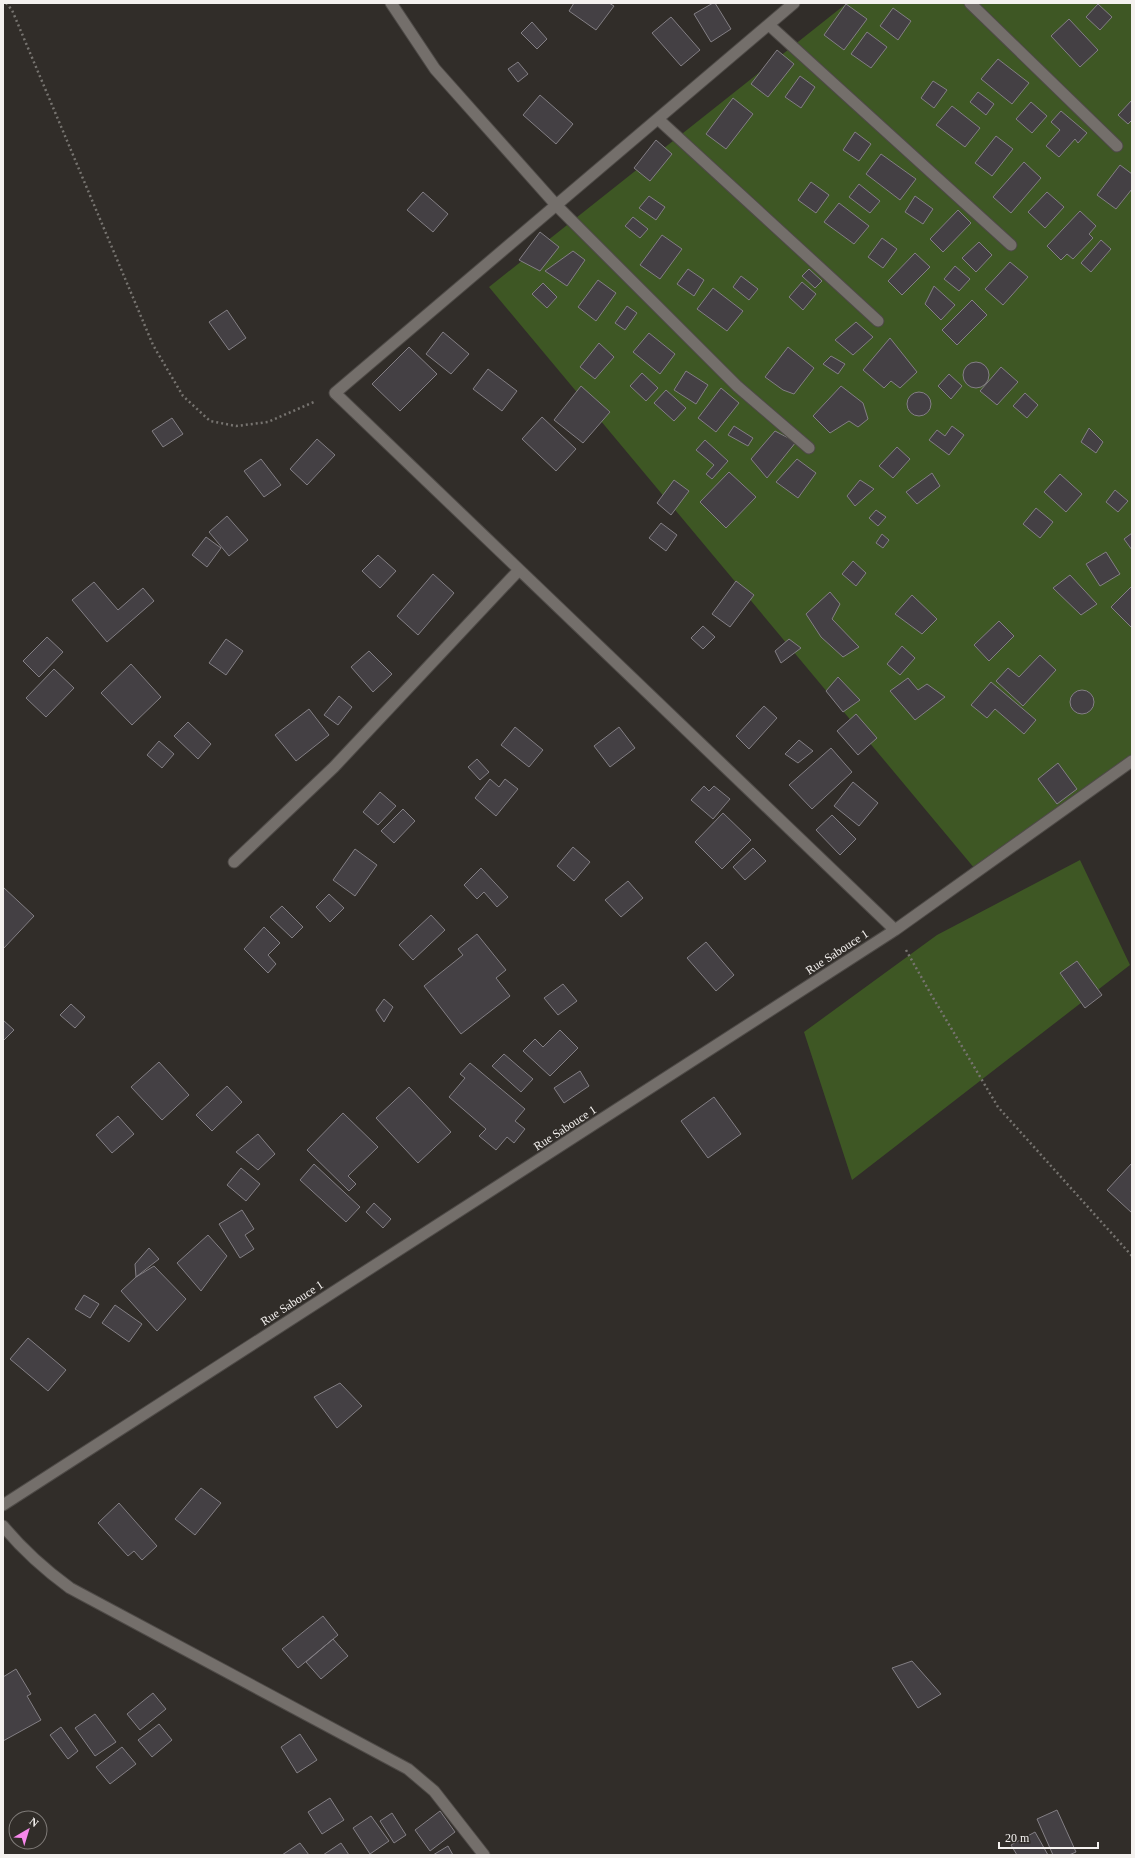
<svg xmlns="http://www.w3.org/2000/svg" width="1135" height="1858" font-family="'Times New Roman',serif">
	<rect width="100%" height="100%" fill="#312d29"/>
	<!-- green -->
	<path fill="#3e5724" d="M847,3H1132V761L980,875L489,287Z
		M1080,860L1130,965L852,1180L804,1032L937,935Z"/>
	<!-- building -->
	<path fill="#444044" stroke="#837f84" d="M574,3H609L614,6L596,30L569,11Z
		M713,3H715L731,29L711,42L694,14Z
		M846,4L867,19L844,50L824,35Z
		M1098,4L1112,17L1100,30L1086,17Z
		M893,8L911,21L898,40L880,26Z
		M671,17L700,50L681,66L652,33Z
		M1069,19L1098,50L1080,67L1051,36Z
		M532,22L547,39L537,49L521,33Z
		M867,32L887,47L871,68L851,54Z
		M777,50L794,64L768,97L751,84Z
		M998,59L1029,83L1012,104L981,79Z
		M518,62L528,74L518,82L508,69Z
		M800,76L815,87L801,108L785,97Z
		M933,81L947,90L934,108L921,98Z
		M978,92L994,104L986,115L970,102Z
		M540,95L573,124L556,144L523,115Z
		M733,98L753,114L726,149L706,134Z
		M1132,100V120L1128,124L1118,115Z
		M1031,102L1047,116L1032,133L1016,119Z
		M952,106L980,128L965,147L936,125Z
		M1061,111L1087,133L1078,143L1075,139L1059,157L1046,146L1060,130L1051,122Z
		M855,132L871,144L859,161L843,150Z
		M996,136L1013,149L992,176L975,163Z
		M656,140L672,154L650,181L634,168Z
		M881,154L916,179L900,200L866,174Z
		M1024,162L1041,178L1011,213L993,197Z
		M1120,165L1132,174V189L1116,209L1097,195Z
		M811,182L829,195L816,213L798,200Z
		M859,184L880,201L870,213L849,197Z
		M423,192L448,214L433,232L407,210Z
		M1047,192L1064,207L1045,228L1028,212Z
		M649,196L665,207L656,220L639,208Z
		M915,196L933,209L923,224L905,212Z
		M839,203L869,226L854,244L824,222Z
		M958,210L971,223L943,252L930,239Z
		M1080,211L1096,226L1089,234L1093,238L1073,259L1067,254L1061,260L1047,246Z
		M633,217L648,229L640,238L625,226Z
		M540,232L559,247L540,271L519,260Z
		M662,235L682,249L660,279L640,265Z
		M882,238L897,249L883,268L868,257Z
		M1101,240L1111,249L1091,272L1081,263Z
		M979,242L992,255L976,272L962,258Z
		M573,251L585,260L567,286L545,271Z
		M915,253L930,267L902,295L888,281Z
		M1010,262L1028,277L1003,305L985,289Z
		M955,266L970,279L959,291L944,279Z
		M688,269L704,280L694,296L677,284Z
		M809,269L822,281L815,288L802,276Z
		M741,276L758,289L749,300L733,287Z
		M598,280L616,293L596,321L578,307Z
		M802,282L816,294L803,310L789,297Z
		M543,283L557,297L547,308L532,294Z
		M934,286L955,305L941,320L925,304Z
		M713,288L743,311L727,331L697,309Z
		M972,300L987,315L957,345L942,330Z
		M627,306L637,313L625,330L615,323Z
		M227,310L246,338L229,350L209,322Z
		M856,322L873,337L853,355L835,340Z
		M443,332L469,354L451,374L426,354Z
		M649,333L675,354L660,374L633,352Z
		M890,338L917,372L900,388L891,381L884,388L863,370Z
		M599,343L614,357L595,379L580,367Z
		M409,347L437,374L400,411L372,384Z
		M788,347L814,368L794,394L783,390L765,377Z
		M831,356L845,364L838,374L823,364Z
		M963 375a13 13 0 1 1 26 0a13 13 0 1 1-26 0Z
		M1001,367L1018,382L997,405L980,391Z
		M488,369L517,391L502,411L473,389Z
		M686,371L708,385L696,404L674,390Z
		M642,373L658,388L646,401L630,386Z
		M949,374L962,386L951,399L938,386Z
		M581,386L610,412L583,443L554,420Z
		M841,386L863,403L868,419L858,427L849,421L830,433L813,416Z
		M721,388L739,403L716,432L698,418Z
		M666,390L686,408L674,421L654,403Z
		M907 404a12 12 0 1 1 24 0a12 12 0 1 1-24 0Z
		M1025,393L1038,405L1027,418L1013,406Z
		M542,417L576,449L556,471L522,439Z
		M172,418L183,434L163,447L152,431Z
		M734,426L753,438L748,446L728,435Z
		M952,426L964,435L949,455L929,440L937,430L945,436Z
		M1089,428L1103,442L1096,453L1081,442Z
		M775,431L796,442L767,478L751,459Z
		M317,439L335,455L307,485L290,469Z
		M705,440L728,461L712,479L706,474L714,465L696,450Z
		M897,447L910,459L893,478L879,466Z
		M261,459L281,485L264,497L244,471Z
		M797,459L816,473L798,498L776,482Z
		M729,472L756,497L726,528L700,502Z
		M932,473L940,486L917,504L906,492Z
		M1060,474L1082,494L1066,512L1044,492Z
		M674,480L689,491L671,515L657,503Z
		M860,480L874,489L855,506L847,496Z
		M1115,490L1128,501L1118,512L1106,502Z
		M1036,508L1053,522L1040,538L1023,524Z
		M876,510L886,517L878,526L869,518Z
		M227,516L248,540L229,556L209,532Z
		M661,523L677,535L666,551L649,538Z
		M1132,533V550L1124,539Z
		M882,534L889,540L883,548L876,543Z
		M206,537L221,548L207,567L192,555Z
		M1106,552L1120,574L1100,586L1086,564Z
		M378,555L396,571L380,588L362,571Z
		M853,561L866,573L856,586L842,574Z
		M433,574L454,593L418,635L397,616Z
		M1070,575L1097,604L1081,615L1053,588Z
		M736,581L754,595L730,627L712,614Z
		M94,582L118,610L143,588L154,601L107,642L72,600Z
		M1132,586V628L1111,607Z
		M830,592L840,604L832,619L859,647L843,657L821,637L806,614Z
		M912,595L937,619L922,634L895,614Z
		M999,621L1014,636L989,661L974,645Z
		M703,626L715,637L703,649L691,638Z
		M47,637L63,652L39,677L23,661Z
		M226,639L243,651L226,675L209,663Z
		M789,639L801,648L781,663L775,651Z
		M902,646L915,658L900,675L887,664Z
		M369,651L392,674L373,692L351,667Z
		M1040,655L1056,670L1023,706L996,681L1008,668L1019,677Z
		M131,664L161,697L132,725L101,693Z
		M54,669L74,688L46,717L26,698Z
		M838,677L860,700L843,712L826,691Z
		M908,678L918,690L927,684L945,697L915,720L890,691Z
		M991,682L1036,720L1024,734L995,709L987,718L971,705Z
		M1070 702a12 12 0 1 1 24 0a12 12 0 1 1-24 0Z
		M339,696L352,707L338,725L324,715Z
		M764,706L777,718L749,749L736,736Z
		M309,709L329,735L296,761L275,735Z
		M856,714L877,738L858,755L837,731Z
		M188,722L211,744L198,759L174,736Z
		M515,727L543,750L529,767L501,745Z
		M619,727L635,748L610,767L594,746Z
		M799,740L813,751L798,763L785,754Z
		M159,741L174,754L162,768L147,755Z
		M831,748L852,772L812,809L789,785Z
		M477,759L489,772L480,780L468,767Z
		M1058,763L1077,789L1057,804L1038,779Z
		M490,779L499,787L505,779L518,789L496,816L475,798Z
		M853,782L878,803L859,826L834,806Z
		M704,786L709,791L714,786L730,799L713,819L691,800Z
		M380,792L396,806L378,825L363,812Z
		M403,809L415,821L394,843L381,831Z
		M723,813L751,840L722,869L695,842Z
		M832,815L856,839L840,855L816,830Z
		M573,847L590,862L574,881L557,866Z
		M753,848L766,861L745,880L733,867Z
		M355,849L377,865L355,896L333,880Z
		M481,868L508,897L497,907L484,892L477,899L464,885Z
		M628,881L643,898L621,917L605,900Z
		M3,887L34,916L3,949Z
		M329,894L344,908L330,922L316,907Z
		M282,906L303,927L292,938L270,917Z
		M431,915L445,930L413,960L399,945Z
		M264,927L280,943L268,955L276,964L268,973L244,949Z
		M477,934L506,970L496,978L510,996L461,1034L424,986L463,955L458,949Z
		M706,942L734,975L716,991L687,958Z
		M1077,961L1102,995L1085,1008L1060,973Z
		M563,984L577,1001L558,1015L544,998Z
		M384,999L393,1007L384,1022L376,1010Z
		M71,1004L85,1017L75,1028L60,1015Z
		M3,1020L14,1030L3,1041Z
		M560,1030L578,1048L550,1076L523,1051L535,1039L543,1047Z
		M504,1054L533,1079L521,1092L492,1066Z
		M159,1062L189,1095L162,1120L131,1087Z
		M470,1063L525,1109L515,1121L525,1129L514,1143L507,1137L496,1150L479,1136L486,1129L449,1097L465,1078L460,1074Z
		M580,1071L589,1086L564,1103L554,1088Z
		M227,1086L242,1102L212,1131L196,1115Z
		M409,1087L451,1132L418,1163L376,1118Z
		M714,1097L741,1134L708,1158L681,1121Z
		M343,1113L378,1147L348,1176L356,1184L349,1191L307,1150Z
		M118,1116L134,1134L112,1153L96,1135Z
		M258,1134L275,1154L258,1170L236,1152Z
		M1132,1163V1213L1107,1190Z
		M314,1164L360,1207L346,1222L300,1180Z
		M241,1168L260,1184L246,1201L227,1185Z
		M374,1203L391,1219L383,1228L366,1212Z
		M242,1210L254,1229L245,1235L254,1249L240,1258L219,1224Z
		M208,1235L227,1256L201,1291L177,1263Z
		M149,1248L159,1259L136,1277L135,1264Z
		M154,1266L186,1299L157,1331L121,1291L136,1277Z
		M84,1295L99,1304L90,1318L75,1309Z
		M115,1305L142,1324L129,1342L102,1323Z
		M28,1338L66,1370L48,1391L10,1359Z
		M340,1383L362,1406L337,1428L314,1397Z
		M201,1488L221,1503L195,1535L175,1519Z
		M119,1503L157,1546L142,1560L134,1551L128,1556L98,1523Z
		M323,1616L338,1635L298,1668L282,1649Z
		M333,1639L348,1656L321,1679L306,1662Z
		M912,1661L941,1694L918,1708L892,1668Z
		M16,1669L31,1694L27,1696L41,1720L3,1741V1677Z
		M153,1693L166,1709L140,1730L127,1714Z
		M95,1714L116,1742L95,1756L75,1728Z
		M159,1724L172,1740L152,1757L138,1740Z
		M61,1727L78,1751L68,1759L50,1735Z
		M300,1734L317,1760L297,1773L281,1747Z
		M122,1747L136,1764L110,1784L96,1767Z
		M330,1798L344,1820L322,1834L308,1812Z
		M1057,1810L1076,1852L1069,1855H1053L1037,1819Z
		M440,1811L455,1832L430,1851L415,1830Z
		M392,1813L406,1835L394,1843L380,1821Z
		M371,1816L389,1841L370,1854L353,1828Z
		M1035,1832L1048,1855H1017L1011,1845Z
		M300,1843L309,1855H282Z
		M341,1843L349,1855H323Z
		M448,1846L453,1855H433Z"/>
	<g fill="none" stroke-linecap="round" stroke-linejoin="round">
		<!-- minor casing -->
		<g stroke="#4e4a47" stroke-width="13">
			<path id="minor" d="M391,3L435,69L557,206L737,386L809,448
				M794,3L335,393L895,930
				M970,3L1117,146
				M769,25L1011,245
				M658,119L878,321
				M234,862L334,767L519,570
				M3,1505L895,930L1132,761
				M3,1526C23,1550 44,1569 70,1588L408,1769L434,1791L484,1855"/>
		</g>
		<!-- path -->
		<path stroke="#777470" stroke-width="2.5" stroke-dasharray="2 3" stroke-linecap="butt" d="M6,3L12,10L153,345L183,396L210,421L236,426L268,422L314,402
			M906,950L932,996L998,1107L1132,1256"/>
		<!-- minor -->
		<use href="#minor" stroke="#746f6b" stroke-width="11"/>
	</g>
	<g text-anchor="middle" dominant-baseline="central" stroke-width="3" stroke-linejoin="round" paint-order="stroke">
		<!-- street labels -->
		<g font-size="12" fill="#f4f1ef" stroke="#312d29">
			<text transform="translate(837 952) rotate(-33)">Rue Sabouce 1</text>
			<text transform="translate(565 1128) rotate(-33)">Rue Sabouce 1</text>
			<text transform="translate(292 1303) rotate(-33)">Rue Sabouce 1</text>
		</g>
	</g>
	<!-- border -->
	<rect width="1135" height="1858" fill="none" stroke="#f4f1ef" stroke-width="8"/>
	<!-- north arrow -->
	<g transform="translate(28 1830) rotate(38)"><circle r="19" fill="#312d29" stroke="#7f7b78"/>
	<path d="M0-3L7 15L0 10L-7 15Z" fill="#f788ec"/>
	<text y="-6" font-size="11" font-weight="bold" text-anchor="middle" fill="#f4f1ef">N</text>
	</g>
	<!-- scale -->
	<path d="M999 1842v6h99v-6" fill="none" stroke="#f4f1ef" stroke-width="2"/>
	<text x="1005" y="1842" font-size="12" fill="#f4f1ef" stroke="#312d29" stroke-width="3" paint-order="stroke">20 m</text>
</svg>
